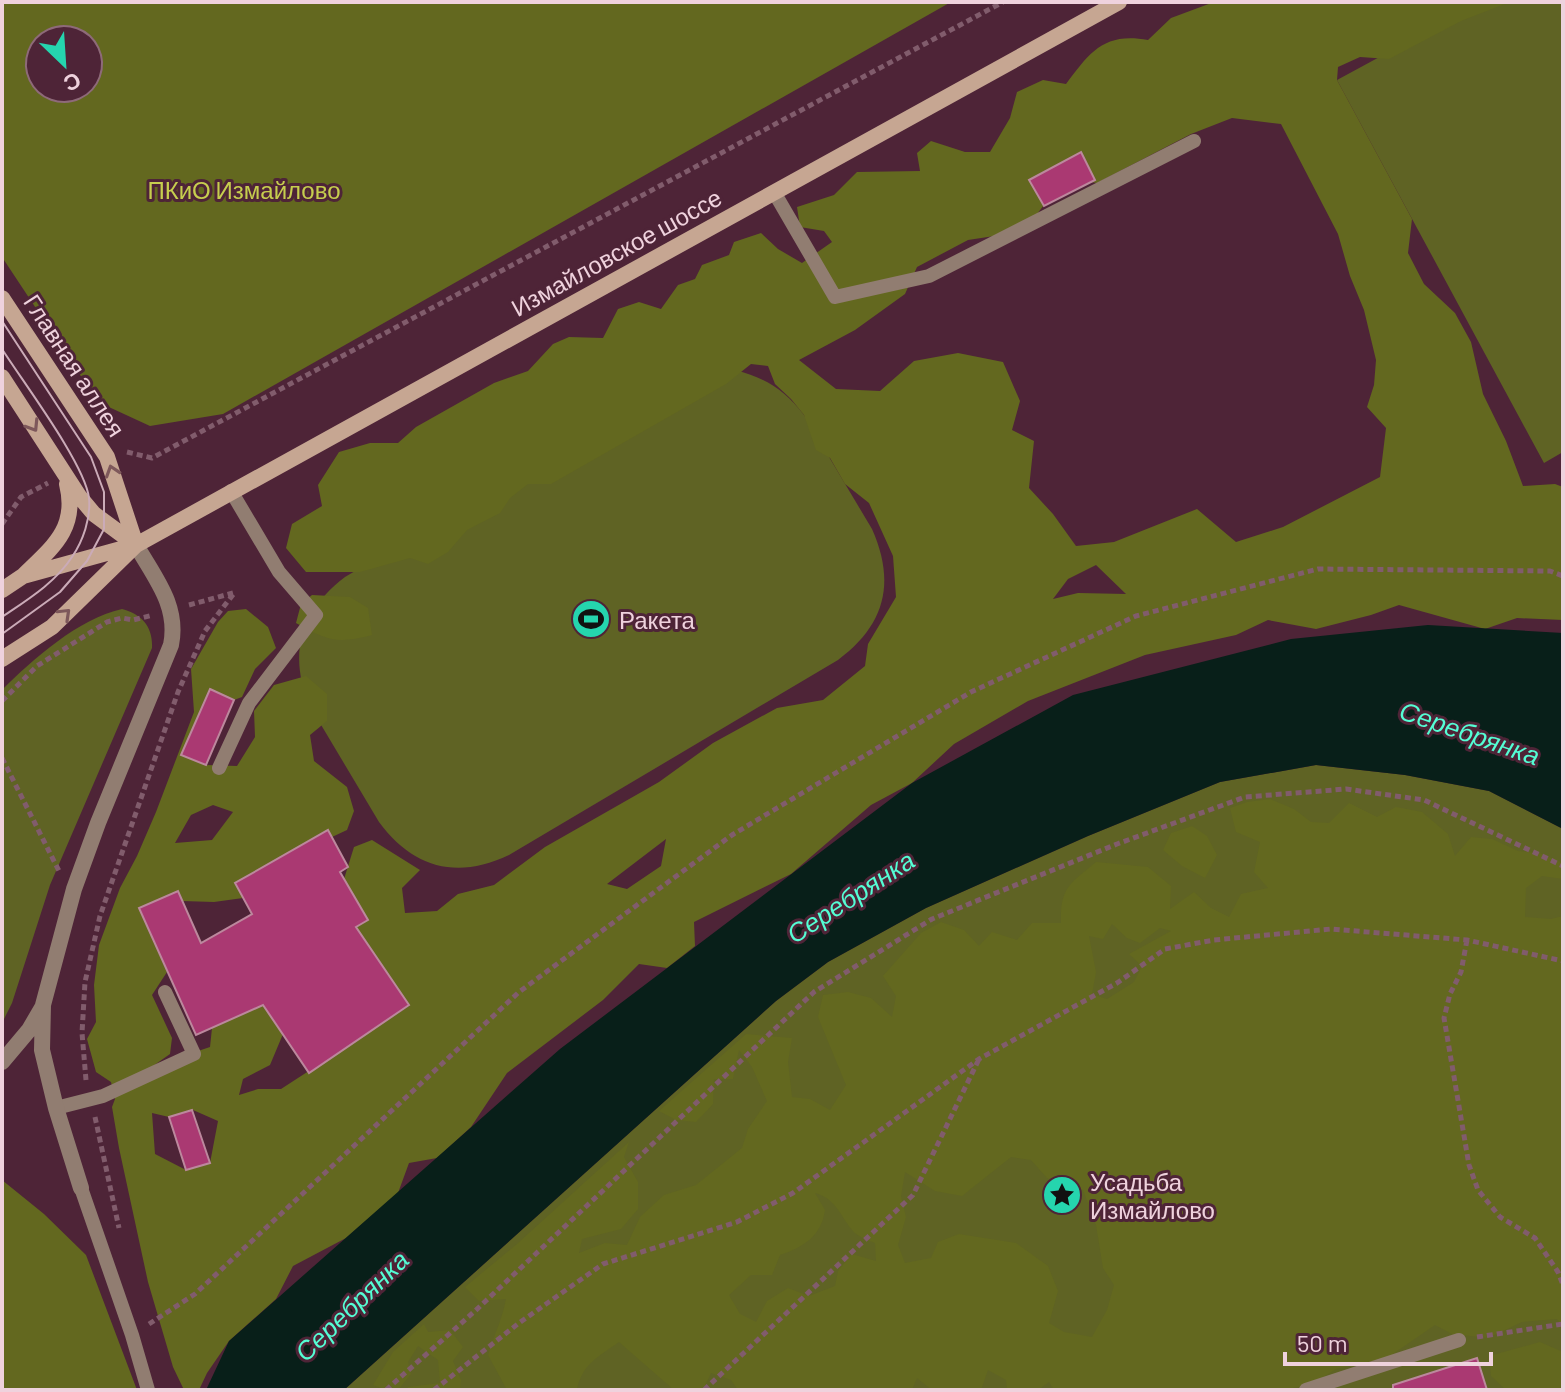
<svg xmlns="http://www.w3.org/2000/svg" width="1565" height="1392" font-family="Barlow,sans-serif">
	<rect width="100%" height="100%" fill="#4e2437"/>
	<!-- green -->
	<path fill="#5f6324" d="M1481,2H1563V452L1544,463L1337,80Z
		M735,370C766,378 785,390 804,415L872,529C896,583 885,625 838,660L509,855C457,880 413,868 379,822L311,708C287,656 300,611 345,577L674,382Z
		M122,609C142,614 153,627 152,648L50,885L12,1003L2,1023V690C33,659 78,619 122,609Z
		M1316,765L1405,775L1489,791L1563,829V1390H344L776,1001L828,962L926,908L1088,836L1220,782Z"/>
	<!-- forest -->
	<path fill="#63681f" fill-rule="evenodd" d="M2,2H951L223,414L150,426L98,402L2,257ZM88,40V88H40V40Z
		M1214,2H1510L1461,21L1389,59L1360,57L1338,67L1337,80L1412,219L1408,253L1424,284L1455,313L1471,342L1483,394L1506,441L1523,486L1555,484L1563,487V620L1517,618L1485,629L1399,605L1371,615L1316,629L1268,620L1236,635L1145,655L1028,701L954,744L912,783L871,805L791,874L694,922L695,946L667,968L639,964L603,1000L507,1073L471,1127L437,1158L409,1163L398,1193L346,1238L293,1266L276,1299L229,1341L207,1373L199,1390H184L173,1367L148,1282L119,1148L112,1107L115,1099L111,1082L96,1072L87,1039L96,1022L94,985L99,945L120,888L137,856L156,812L194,712L191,669L218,622L228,611L246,609L268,627L276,648L255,669L242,697L234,700L211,690L182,755L206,765L237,766L255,737L254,711L274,685L306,676L327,694V721L310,735L314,761L347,787L354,811L347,830L332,837L328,830L235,883L243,898L214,902L182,901L178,891L139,908L167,972L152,995L172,1038L170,1054L153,1066L210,1047L212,1028L226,1001L368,920L344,879L354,847L372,840L420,870L402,888L405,913L437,911L458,894L494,885L545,847L659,782L713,743L777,708L823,700L865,666L868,644L896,597L893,556L869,503L845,484L830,458L816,450L804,415L791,399L775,384L768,366L751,364L726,384L551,484H528L510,498L500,513L467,530L448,552L428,564L410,558L360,572H306L286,548L292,524L322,506L318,485L339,452L370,443H398L416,427L494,383L528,371L553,344L569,337L603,338L618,309L639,302L661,309L678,285L695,279L702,265L729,255L734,242L761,233L778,249L802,263L832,242L824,231L800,227L797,207L834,195L857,172L920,171L917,153L931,141L965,152H990L1010,118L1017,92L1043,80L1066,84C1090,52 1104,32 1148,40L1171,18ZM1232,118L1281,124L1338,234L1350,276L1364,310L1376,360L1374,385L1367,407L1386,428L1380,477L1283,527L1236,542L1197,509L1114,542L1076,546L1053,514L1029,488L1034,441L1012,430L1020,401L1003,362L958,353L914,361L880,391L836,389L799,360L855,330L905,294L917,267L968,240L1001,235L1037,214L1065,178L1097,183L1191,134ZM1096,565L1126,594L1078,593L1053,599L1068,579ZM213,805L233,812L212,840L175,843L191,815ZM666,839L661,866L627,889L607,884ZM368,945L409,1006L281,1089H258L239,1095L243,1079L270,1065L283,1034ZM193,1110L218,1121L210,1163L186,1170L155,1154L152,1113L169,1117Z
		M312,595L350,597L368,608L372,635C337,644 328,641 296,623L301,604Z
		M1270,799L1294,809L1311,822L1329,823L1349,803L1377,817L1396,807L1422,812L1448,834L1455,856L1471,837L1492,839L1518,851L1540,853L1563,863V879L1542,876L1526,888L1525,917L1551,919L1563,916V1327L1557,1319L1522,1322L1488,1338L1452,1334L1435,1325L1387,1358L1336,1369L1311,1385L1281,1390H1054L1049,1382L1038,1390H1007L1006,1380L988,1370L981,1390H932L917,1378L912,1390H738L731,1380L711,1373L703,1390H674L619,1342C598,1357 582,1364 577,1390H507L488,1355C494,1335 502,1320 506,1299L479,1301L465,1287L517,1244L629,1142L624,1157L638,1182V1209L621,1229L582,1239L579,1253L605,1243L627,1245L640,1217L664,1195L696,1185L742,1148L748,1129L767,1101L752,1067L739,1050L733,1079H714L713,1104L696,1122L676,1120L659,1111L746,1034L792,1038L788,1062L792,1097L810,1099L830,1110L846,1085L818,1017L823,995L848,992L871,998L892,1017L896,996L883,976L921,933L941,922L964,930L979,946L992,932L1017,940L1032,923H1061C1060,887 1070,884 1096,862L1148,867L1171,886L1170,909L1194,892L1211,908L1229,917L1241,894L1268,888L1254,872L1260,842L1236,832L1230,808L1247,802ZM1112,924L1127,938L1140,943L1160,928L1171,931L1129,954L1142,966L1134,982L1107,999L1092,994L1096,972L1089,936L1103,939ZM1011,1157L1031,1160L1047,1178L1083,1190L1096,1225L1103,1268L1114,1285L1107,1310L1092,1337L1064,1332L1049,1323L1058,1291L1048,1266L1016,1243L959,1234L938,1242L931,1258L905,1263L898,1245L906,1217L901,1196L905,1172L935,1191L962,1196ZM815,1193C835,1198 840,1215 852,1230C857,1236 867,1240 875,1243L876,1261L852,1254L838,1271L835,1286L809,1296L788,1288L767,1301L756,1322L740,1314L729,1295L751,1275H772L780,1255C803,1247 821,1237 825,1210Z
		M1192,826L1207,836L1217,855L1205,878L1182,866L1163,850L1171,833Z
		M2,1180L44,1214L86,1255L137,1390H2Z
		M424,1324L428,1332L450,1330L463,1347L453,1361L461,1380L460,1390H408V1387L440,1383L438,1360L418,1346L408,1362L411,1374L398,1390H387L373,1385L393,1352Z
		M1540,1342L1563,1352V1390H1506L1491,1376L1489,1356Z"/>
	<!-- water -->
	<path fill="#081f19" d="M1428,625L1563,633V829L1489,791L1405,775L1316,765L1220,782L1088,836L926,908L828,962L776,1001L344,1390H206L229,1341L560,1049L912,783L1073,695L1291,639Z"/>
	<!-- building -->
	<path fill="#aa3972" stroke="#bc889d" stroke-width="2" d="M1081,152L1095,180L1044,206L1029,180Z
		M210,689L234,700L206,765L181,755Z
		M328,830L348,867L340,872L368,920L356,927L409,1005L309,1073L263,1005L196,1035L139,908L178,891L201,943L252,914L235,883Z
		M192,1110L210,1163L186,1170L169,1117Z
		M1477,1358L1487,1390H1393V1385Z"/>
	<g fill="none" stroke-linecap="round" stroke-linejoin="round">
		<!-- path -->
		<path stroke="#815c6c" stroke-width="5" stroke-dasharray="6 4" stroke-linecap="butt" d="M127,452L152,458L1003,2
			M2,524L21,497L48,483
			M189,605L233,593
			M2,701L37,666L107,622L122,618L133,620L153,615
			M2,758L59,871
			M1467,940L1461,972L1450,994L1444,1018L1469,1165L1478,1190L1500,1217L1535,1238L1558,1272L1563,1285
			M86,1080L82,1033L85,982L100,916L178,692L205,631L235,592
			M95,1117L119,1228
			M149,1324L195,1294L519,992L732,835L971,692L1136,616L1318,569L1550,571L1563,576
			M1477,1337L1563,1324
			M386,1390L475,1311L814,992L932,919L1117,844L1245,797L1346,789L1424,800L1563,866
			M434,1390L519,1323L603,1264L737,1222L793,1193L979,1059L1117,983L1165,949L1214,940L1331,929L1467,940L1563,961
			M704,1390L913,1195L979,1059"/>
		<!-- service -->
		<path stroke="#917d71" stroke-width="14" d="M774,192L835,297L929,276L1194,141
			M219,768L249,703L316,615L279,572L231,491
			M56,1108L103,1096L194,1054L165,992
			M81,1188L132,1335L148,1390
			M1306,1390L1459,1340"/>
		<!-- minor -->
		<path stroke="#917d71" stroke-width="16" d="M2,1062L29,1030L43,1006
			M81,1188L56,1108L42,1050L43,1005L74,889L98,823L171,645C179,606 155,578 136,545"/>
		<!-- secondary -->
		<path stroke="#c6a692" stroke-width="16" d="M2,298L107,457L136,545
			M2,377L79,496L94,514L136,545
			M24,575C53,547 78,528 67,484
			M2,590L23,576L132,546
			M2,659L52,627L136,545L1119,2"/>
		<!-- tram -->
		<path stroke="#cbabb8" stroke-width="2" d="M2,321L91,457L104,492V529L87,561L60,592L2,634
			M2,349C23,382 85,464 89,498C91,518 83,541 72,557C55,583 27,600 2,617"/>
	</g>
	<!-- one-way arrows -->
	<defs><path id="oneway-chevron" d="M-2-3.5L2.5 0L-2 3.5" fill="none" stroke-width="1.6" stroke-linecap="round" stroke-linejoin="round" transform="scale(2)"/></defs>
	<g stroke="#7e585b">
		<use href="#oneway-chevron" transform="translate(33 426) rotate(58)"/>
		<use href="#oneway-chevron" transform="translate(112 471) rotate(-108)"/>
		<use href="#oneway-chevron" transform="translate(65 614) rotate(-44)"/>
	</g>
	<!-- icons -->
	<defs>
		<g id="stadium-disc" transform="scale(2)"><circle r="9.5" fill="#25d5ae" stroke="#4e2437"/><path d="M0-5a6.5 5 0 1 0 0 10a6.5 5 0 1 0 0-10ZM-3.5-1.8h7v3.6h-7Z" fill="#111"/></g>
		<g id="sight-disc" transform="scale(2)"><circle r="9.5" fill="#25d5ae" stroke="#4e2437"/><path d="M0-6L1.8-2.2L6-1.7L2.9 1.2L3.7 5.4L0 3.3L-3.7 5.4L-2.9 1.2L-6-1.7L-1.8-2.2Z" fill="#111"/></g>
	</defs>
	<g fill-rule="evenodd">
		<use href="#stadium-disc" x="591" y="619"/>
		<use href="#sight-disc" x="1062" y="1195"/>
	</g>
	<g text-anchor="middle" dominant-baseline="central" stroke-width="6" stroke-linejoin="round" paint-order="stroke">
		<!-- park labels -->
		<g font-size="24" fill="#c6ce4e" stroke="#4e2437">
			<text x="244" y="189">ПКиО Измайлово</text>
		</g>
		<!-- street labels -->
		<g font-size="24" fill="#efd2dd" stroke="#4e2437">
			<text transform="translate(616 252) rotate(-29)">Измайловское шоссе</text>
			<text transform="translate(75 365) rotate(57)">Главная аллея</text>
		</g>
		<!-- poi labels -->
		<g font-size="24" fill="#efd2dd" stroke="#4e2437" text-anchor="start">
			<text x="619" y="619">Ракета</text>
			<text x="1090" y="1181">Усадьба<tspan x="1090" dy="28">Измайлово</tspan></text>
		</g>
		<!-- water labels -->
		<g font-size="26" font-style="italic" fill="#54fdd4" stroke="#4e2437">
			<text transform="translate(1470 732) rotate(19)">Серебрянка</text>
			<text transform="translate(850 896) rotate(-33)">Серебрянка</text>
			<text transform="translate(351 1305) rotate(-44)">Серебрянка</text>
		</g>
	</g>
	<!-- border -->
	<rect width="1565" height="1392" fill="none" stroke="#efd2dd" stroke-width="8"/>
	<!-- north arrow -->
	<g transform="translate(64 64) rotate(155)"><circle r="38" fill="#4e2437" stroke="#8e6a79" stroke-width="2"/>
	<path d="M0-6L14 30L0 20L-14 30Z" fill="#25d5ae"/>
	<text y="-12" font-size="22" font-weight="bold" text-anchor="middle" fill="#efd2dd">С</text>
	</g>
	<!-- scale -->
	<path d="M1285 1352v12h206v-12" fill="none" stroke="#efd2dd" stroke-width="4"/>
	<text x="1297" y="1352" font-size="24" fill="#efd2dd" stroke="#4e2437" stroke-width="6" paint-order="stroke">50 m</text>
</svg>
